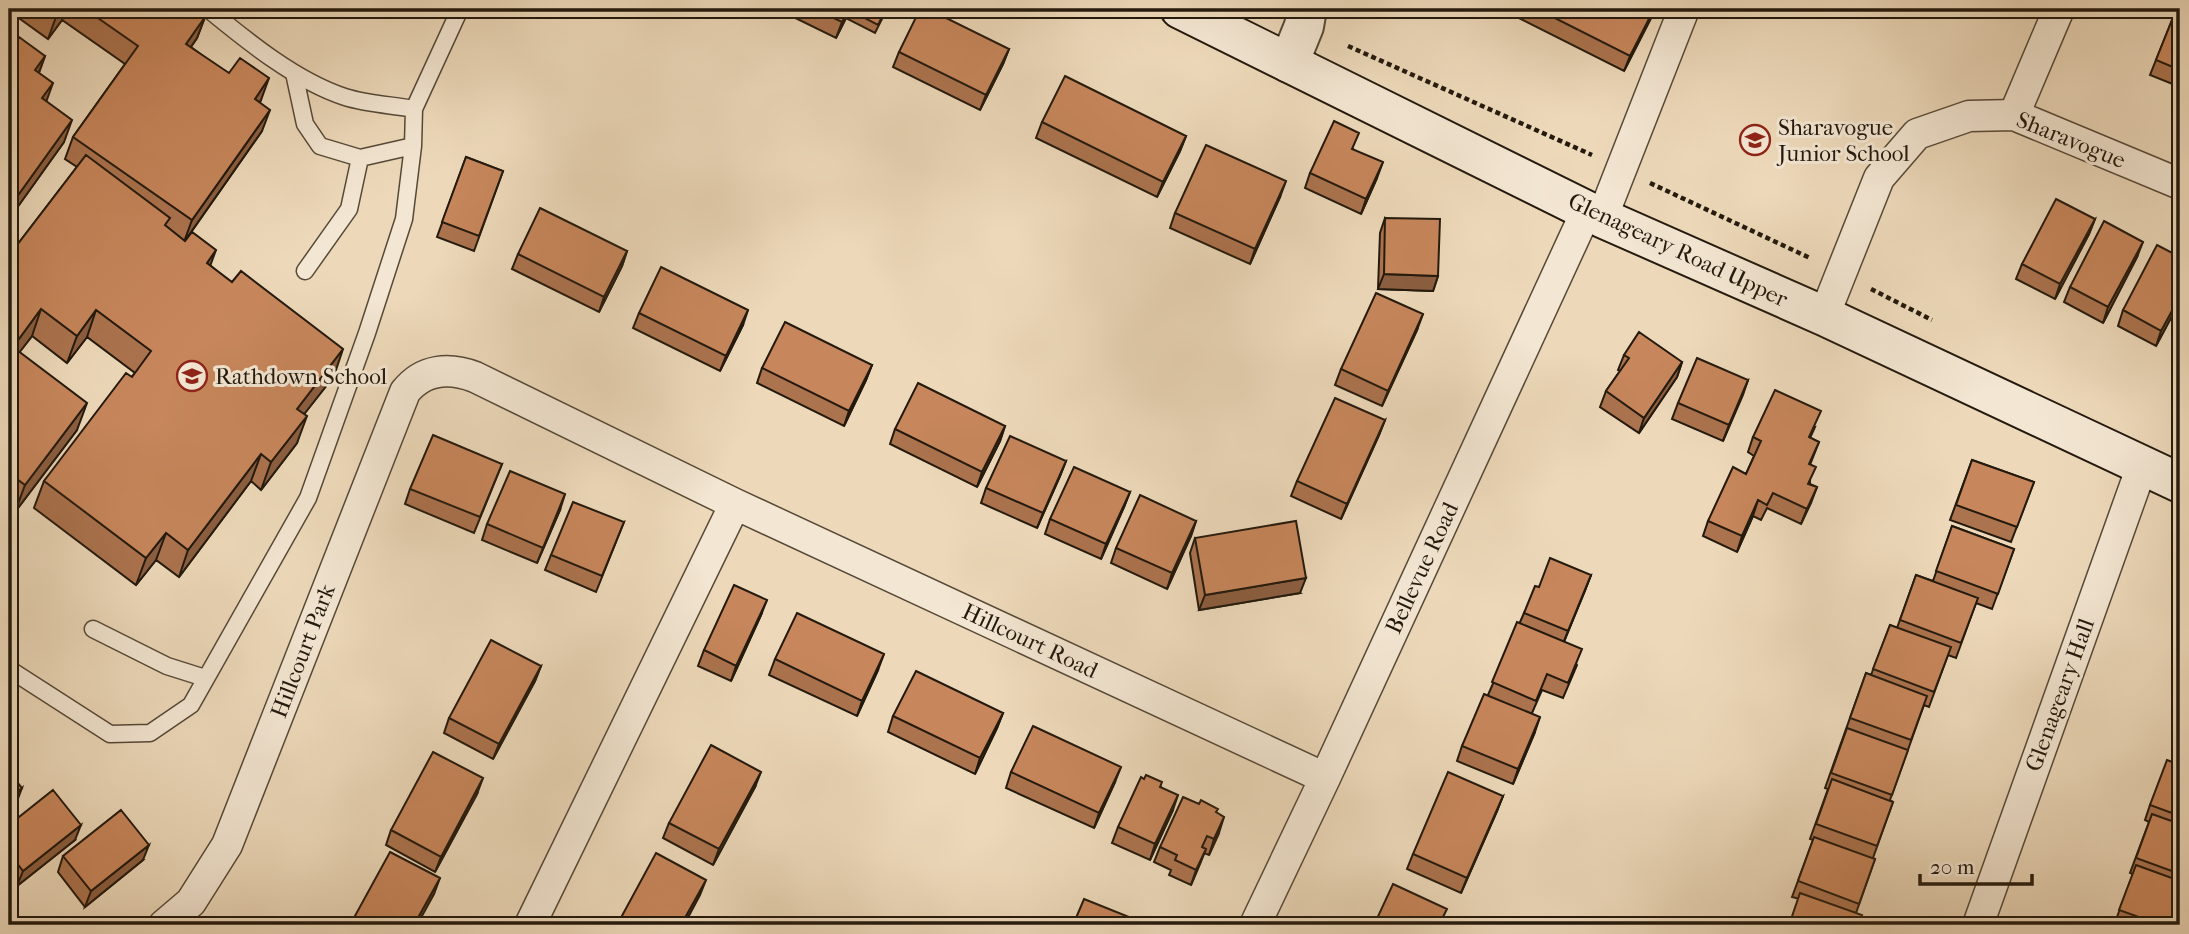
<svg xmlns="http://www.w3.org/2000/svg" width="2189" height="934" font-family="'IM FELL French Canon',serif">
	<rect width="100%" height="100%" fill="#edd9ba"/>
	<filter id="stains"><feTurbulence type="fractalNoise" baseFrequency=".00286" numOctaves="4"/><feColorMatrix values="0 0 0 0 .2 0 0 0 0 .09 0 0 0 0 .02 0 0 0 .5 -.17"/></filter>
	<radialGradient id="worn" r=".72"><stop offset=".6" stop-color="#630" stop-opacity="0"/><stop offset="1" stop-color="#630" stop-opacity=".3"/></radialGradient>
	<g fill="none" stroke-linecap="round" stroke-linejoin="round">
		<!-- service casing -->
		<g stroke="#564938" stroke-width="19">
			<path id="service" d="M208,9C247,41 296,81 345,97C367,104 392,105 414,109
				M294,73L305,124L320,146L360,158L413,146
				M305,271L349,209L360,158
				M93,629L167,666L205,678
				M9,669L110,734L150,733L191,705L308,498L367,333L404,219L413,146L414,109L460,9"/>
		</g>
		<!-- minor casing -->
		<g stroke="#564938" stroke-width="33">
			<path id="minor" d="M2014,115L2059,9
				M1602,218L1684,9
				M1824,316L1879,178L1917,134L1969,116L2014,115L2180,184
				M164,925L191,902L227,845L405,392C423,369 449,367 475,377L735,504L1325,778
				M530,925L735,504
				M1255,925L1325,778L1587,210
				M1978,925L2142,466"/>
		</g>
		<!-- tertiary casing -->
		<g stroke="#564938" stroke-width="42">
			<path id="tertiary" d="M1289,63L1304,26L1307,9"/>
		</g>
		<!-- secondary casing -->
		<g stroke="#23190d" stroke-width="42">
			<path id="secondary" d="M1180,9L1602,218L1824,316L2180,483"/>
		</g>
		<!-- path -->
		<path stroke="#23190d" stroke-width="4.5" stroke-dasharray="5 3.5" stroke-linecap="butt" d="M1348,46L1592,155
			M1650,183L1810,258
			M1871,289L1932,320"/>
		<!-- service -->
		<use href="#service" stroke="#f3e6d2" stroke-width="16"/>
		<!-- minor -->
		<use href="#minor" stroke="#f3e6d2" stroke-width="30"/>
		<!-- tertiary -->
		<use href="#tertiary" stroke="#f3e6d2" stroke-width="38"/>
		<!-- secondary -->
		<use href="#secondary" stroke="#f3e6d2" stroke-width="38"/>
	</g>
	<!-- wall -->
	<path fill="#ab734e" stroke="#23190d" stroke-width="2" d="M9,9H199L198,11L205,17L197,38L191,47L261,100L260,102L262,131L185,241L211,266L334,376L304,414L297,443L261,490L251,481L179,577L156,560L136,585L34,508L44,481L135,373L87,337L67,363L32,336L19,352L77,430L15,512L9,508V239L17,245L77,167L65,159L73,137L125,64L62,20L48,39L9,11Z
		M777,9H887L875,33L846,18L836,38Z
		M1501,9H1655L1651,18L1624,71Z
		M2172,20L2180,23V87L2150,75Z
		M1009,49L1003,64L980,110L893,67L899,52Z
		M9,51L45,56L39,73L46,101L64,142L9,219Z
		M1042,122L1186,136L1180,151L1157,197L1036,138Z
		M1353,149L1377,178L1361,214L1305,188L1310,173Z
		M466,157L503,171L474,251L437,237Z
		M1280,197L1250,264L1170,228L1175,213Z
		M1385,218L1438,276L1433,291L1378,289L1380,233Z
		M2095,219L2089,234L2055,299L2016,279L2022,264Z
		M627,251L622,266L599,312L512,269L518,254Z
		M2137,257L2103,323L2064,302L2070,287Z
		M2180,257V301L2156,346L2118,326L2123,310Z
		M639,313L743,325L720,371L633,328Z
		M1417,330L1382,406L1335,385L1341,369Z
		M2180,335V355L2174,351Z
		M1624,355L1682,362L1677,377L1639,433L1600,407L1606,391L1620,371L1618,370Z
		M872,365L866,380L844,426L757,383L762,368Z
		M1748,380L1723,441L1672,419L1678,403Z
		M1385,420L1379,435L1341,519L1291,496L1297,481Z
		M1005,426L1000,441L977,487L890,444L895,429Z
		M1815,427L1810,438L1819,442L1810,465V484L1817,487L1801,524L1767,508L1761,520L1753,516L1737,552L1703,536L1708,521L1746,474L1754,456L1748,452L1753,437Z
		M1972,460L2034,482L2011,542L1950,520Z
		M1066,461L1060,476L1037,528L981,503L986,488Z
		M502,464L474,533L405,504L410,489Z
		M1130,492L1124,507L1101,559L1045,534L1050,519Z
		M560,510L537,563L482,540L487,524Z
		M1196,521L1191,536L1167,589L1111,563L1116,548Z
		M624,522L596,592L545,570L551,555Z
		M1952,526L2014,549L1992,609L1976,603L1956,658L1948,655L1929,707L1924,705L1890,800L1893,802L1873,858L1875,859L1856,913L1792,897L1813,840L1810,839L1828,789L1825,788L1866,673L1871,675L1890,625L1897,628L1916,575L1933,581Z
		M1195,538L1300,593L1199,610L1190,553Z
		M1591,575L1564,642L1577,665L1563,698L1542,690L1532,713L1535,732L1513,784L1457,761L1462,746L1488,695L1524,613L1539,587Z
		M761,615L731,681L698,666L704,650Z
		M775,659L878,670L857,716L769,675Z
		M541,666L535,681L493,759L444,733L449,718Z
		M1003,713L997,728L975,774L888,732L893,716Z
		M2180,745V925H2114L2133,874L2130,873L2149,822L2145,820L2150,805L2174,763Z
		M1011,772L1115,782L1094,828L1006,788Z
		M755,787L713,865L663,838L669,823Z
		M1161,787L1173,810L1150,860L1112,843L1118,827Z
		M477,794L435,872L386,845L391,830Z
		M1503,796L1497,811L1461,893L1407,869L1413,854Z
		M1216,813L1219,833L1209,855L1204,853L1191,885L1169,875L1171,870L1154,862L1160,847Z
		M9,825L75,840L17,886L9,876Z
		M63,856L143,860L85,907L58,872Z"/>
	<!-- shaded-wall -->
	<path fill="#8b5e40" stroke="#23190d" stroke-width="2" d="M62,9H66L62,20L48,39L56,17Z
		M849,9L846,18L836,38L842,22Z
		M1654,9L1651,18L1624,71L1630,56Z
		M205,17L197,38L178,65L186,44Z
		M1009,49L1003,64L980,110L986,95Z
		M45,56L37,77L35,70Z
		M269,78L261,100L247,121L255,99Z
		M53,83L45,105L42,98Z
		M270,110L262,131L184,242L192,220Z
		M72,120L64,142L9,219L16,198Z
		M1186,136L1180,151L1157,197L1163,182Z
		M1383,162L1377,178L1361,214L1366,199Z
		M1286,181L1280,197L1250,264L1255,249Z
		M2095,219L2089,234L2055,299L2060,284Z
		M2143,242L2137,257L2103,323L2108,307Z
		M216,250L206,277L207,263Z
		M627,251L622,266L599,312L604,297Z
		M1384,274L1438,276L1433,291L1378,289Z
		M2180,296V301L2156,346L2161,331Z
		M41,309L32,336L9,366L13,347Z
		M96,310L87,337L67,363L77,336Z
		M748,310L743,325L720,371L726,356Z
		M1423,314L1417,330L1382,406L1388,391Z
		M343,349L334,376L287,436L297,409Z
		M1682,362L1677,377L1639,433L1644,418Z
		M872,365L866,380L844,426L849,411Z
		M1748,380L1743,395L1723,441L1729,425Z
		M87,403L77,430L15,512L25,485Z
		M307,416L297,443L261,490L271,462Z
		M1385,420L1379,435L1341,519L1347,504Z
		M1005,426L1000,441L977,487L982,472Z
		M261,454L251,481L179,577L188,550Z
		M1066,461L1060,476L1037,528L1043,513Z
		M1817,487L1811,503L1801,524L1807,509Z
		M1130,492L1124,507L1101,559L1106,544Z
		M565,494L560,510L537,563L543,548Z
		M1758,500L1753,516L1737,552L1742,536Z
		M1196,521L1191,536L1167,589L1172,573Z
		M166,533L156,560L136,585L146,558Z
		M1591,575L1585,591L1562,646L1568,631Z
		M1306,578L1300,593L1199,610L1205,595Z
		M767,600L761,615L731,681L736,666Z
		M884,654L878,670L857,716L862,701Z
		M541,666L535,681L493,759L499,744Z
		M1003,713L997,728L975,774L980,758Z
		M1540,717L1535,732L1513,784L1518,769Z
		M1121,767L1115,782L1094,828L1099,813Z
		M761,772L755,787L713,865L719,849Z
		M483,778L477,794L435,872L441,857Z
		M22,788L16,804L9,810V799Z
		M1178,795L1173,810L1150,860L1155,844Z
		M1503,796L1497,811L1461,893L1467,878Z
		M1224,817L1219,833L1209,855L1214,839Z
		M81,825L75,840L17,886L23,871Z
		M149,845L143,860L85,907L91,891Z
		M1206,849L1200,864L1191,885L1196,870Z
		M440,878L434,894L417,925H414Z
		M706,880L700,895L684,925H681Z"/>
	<!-- building -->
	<path fill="#c7865b" stroke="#23190d" stroke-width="2" d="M44,9H62L56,17Z
		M85,9H194L205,17L186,44L229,73L240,58L269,78L255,99L270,110L192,220L73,137L138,46Z
		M814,9H849L842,22Z
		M849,9H886L878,25L849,10Z
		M920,9H928L1009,49L986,95L899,52Z
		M1537,9H1654L1630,56Z
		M2172,20L2180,23V70L2156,60Z
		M19,37L45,56L35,70L53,83L42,98L72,120L16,198L9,193V51Z
		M1065,76L1186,136L1163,182L1042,122Z
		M1334,121L1359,133L1352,149L1383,162L1366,199L1310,173Z
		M1206,145L1286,181L1255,249L1175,213Z
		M86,155L170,218L165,225L185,241L192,232L216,250L207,263L232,282L241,271L343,349L297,409L307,416L271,462L261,454L188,550L166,533L146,558L44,481L126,373L132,377L151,351L96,310L77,336L41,309L13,347L87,403L25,485L9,473V239L17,245Z
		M466,157L503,171L479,236L442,222Z
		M2056,199L2095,219L2060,284L2022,264Z
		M540,208L627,251L604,297L518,254Z
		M1385,218L1440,219L1438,276L1384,274Z
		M2104,221L2143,242L2108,307L2070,287Z
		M2157,245L2180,257V296L2161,331L2123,310Z
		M661,267L748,310L726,356L639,313Z
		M1376,293L1423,314L1388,391L1341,369Z
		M785,322L872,365L849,411L762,368Z
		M1639,332L1682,362L1644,418L1606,391L1629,358L1624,355Z
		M1697,358L1748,380L1729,425L1678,403Z
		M918,383L1005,426L982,472L895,429Z
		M1775,390L1821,411L1809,437L1819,442L1809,464L1816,467L1808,484L1817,487L1807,509L1773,493L1767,505L1758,500L1742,536L1708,521L1733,467L1746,474L1761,441L1753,437Z
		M1335,398L1385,420L1347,504L1297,481Z
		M433,435L502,464L480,517L410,489Z
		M1010,436L1066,461L1043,513L986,488Z
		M1972,460L2034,482L2017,527L1956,505Z
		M1074,467L1130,492L1106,544L1050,519Z
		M510,471L565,494L543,548L487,524Z
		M1140,495L1196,521L1172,573L1116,548Z
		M573,502L624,522L602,576L551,555Z
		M1296,521L1306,578L1205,595L1195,538Z
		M1952,526L2014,549L1998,594L1936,571Z
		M1550,558L1591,575L1568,631L1524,613L1535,586L1539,587Z
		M1916,575L1978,598L1961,643L1900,620Z
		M734,585L767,600L736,666L704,650Z
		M797,613L884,654L862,701L775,659Z
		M1517,622L1582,649L1568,683L1547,674L1536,701L1492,682Z
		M1890,625L1951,647L1934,692L1873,669Z
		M491,640L541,666L499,744L449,718Z
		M916,671L1003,713L980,758L893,716Z
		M1866,673L1927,696L1911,740L1850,718Z
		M1484,694L1540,717L1518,769L1462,746Z
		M1033,726L1121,767L1099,813L1011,772Z
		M1847,728L1908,750L1892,795L1831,773Z
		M711,745L761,772L719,849L669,823Z
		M433,752L483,778L441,857L391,830Z
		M2167,760L2180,765V816L2150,805Z
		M9,772L22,788L9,799Z
		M1448,772L1503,796L1467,878L1413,854Z
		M1146,775L1162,782L1160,787L1178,795L1155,844L1118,827L1141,777L1144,779Z
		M1832,779L1893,802L1877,846L1816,824Z
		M53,790L81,825L23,871L9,853V825Z
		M1183,797L1199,804L1201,800L1218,809L1216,812L1224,817L1214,839L1207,836L1202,847L1206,849L1196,870L1175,860L1177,855L1160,847Z
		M121,810L149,845L91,891L63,856Z
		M2152,814L2180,824V874L2136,858Z
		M1814,837L1875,859L1859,904L1798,881Z
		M390,852L440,878L414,925H350Z
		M656,853L706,880L681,925H617Z
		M2136,865L2180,881V925H2161L2119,910Z
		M1393,884L1447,909L1439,925H1374Z
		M1800,893L1862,915L1858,925H1789Z
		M1084,899L1139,921L1137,925H1073Z
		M2119,922L2128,925H2118Z"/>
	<!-- icons -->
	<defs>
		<g id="school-ring" transform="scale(1.575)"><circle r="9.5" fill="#f3e6d2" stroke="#8f2418" stroke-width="1.5"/><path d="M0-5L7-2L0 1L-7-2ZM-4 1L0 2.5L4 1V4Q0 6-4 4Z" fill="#8f2418"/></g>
	</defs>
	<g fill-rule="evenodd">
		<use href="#school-ring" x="1755" y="140"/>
		<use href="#school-ring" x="192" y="376"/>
	</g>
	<g text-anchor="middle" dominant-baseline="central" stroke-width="6" stroke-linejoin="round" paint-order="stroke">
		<!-- poi labels -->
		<g font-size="23" fill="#23190d" stroke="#f3e6d2" text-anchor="start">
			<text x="1778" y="127">Sharavogue<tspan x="1778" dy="26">Junior School</tspan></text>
			<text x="215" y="376">Rathdown School</text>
		</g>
		<!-- street labels -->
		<g font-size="23" fill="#23190d" stroke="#f3e6d2">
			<text transform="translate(2071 140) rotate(22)">Sharavogue</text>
			<text transform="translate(1678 250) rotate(25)">Glenageary Road Upper</text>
			<text transform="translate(1422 568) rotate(-65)">Bellevue Road</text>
			<text transform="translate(1030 641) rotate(25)">Hillcourt Road</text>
			<text transform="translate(303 651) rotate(-69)">Hillcourt Park</text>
			<text transform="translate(2060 695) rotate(-70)">Glenageary Hall</text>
		</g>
	</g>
	<!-- margin -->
	<rect width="2189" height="934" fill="none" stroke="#edd9ba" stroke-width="35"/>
	<rect x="10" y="10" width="2168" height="913" fill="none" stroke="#23190d" stroke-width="3.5"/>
	<rect x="18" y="18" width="2154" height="899" fill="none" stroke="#23190d" stroke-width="2"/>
	<!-- scale -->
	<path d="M1920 874v10h112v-10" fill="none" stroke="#23190d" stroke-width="3.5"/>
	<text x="1930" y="874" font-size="21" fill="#23190d" stroke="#f3e6d2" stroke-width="5" paint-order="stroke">20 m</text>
	<rect width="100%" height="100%" filter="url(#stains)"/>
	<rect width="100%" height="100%" fill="url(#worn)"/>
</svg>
